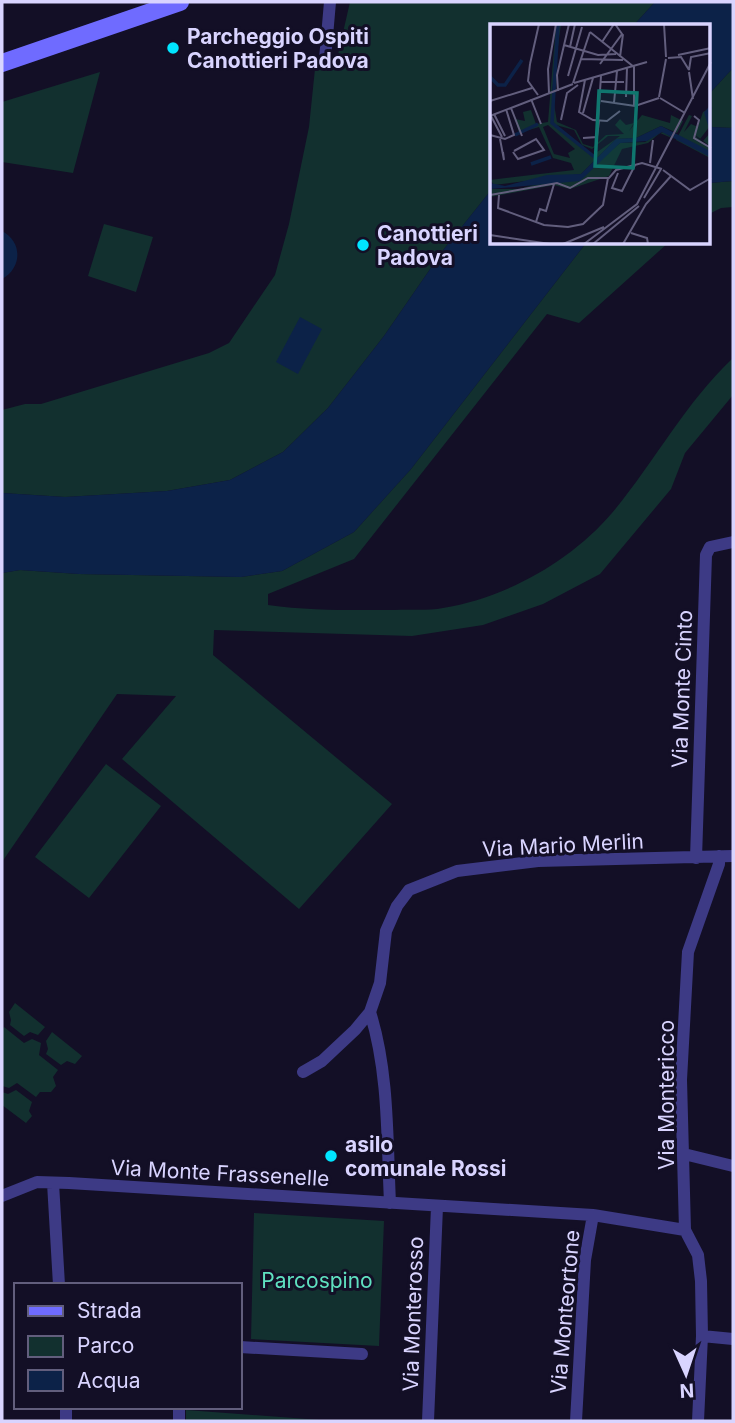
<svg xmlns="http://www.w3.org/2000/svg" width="735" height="1423" font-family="Inter,sans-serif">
	<rect width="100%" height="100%" fill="#130f26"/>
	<!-- green -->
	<path fill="#12302f" d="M350,2H655L633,26H492V189L444,249L384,336L328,408L283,452L230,480L167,491L65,497L2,493V410L25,404H41L209,353L229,343L275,275L289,224L309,127L316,59H337Z
		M733,68V128L709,127V94Z
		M100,72L73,173L2,162V102Z
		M733,181V207L721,208L709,214V183Z
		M104,224L153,237L136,292L88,276Z
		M586,243H668L579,323L547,314L354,559L268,594V605C309,611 353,610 395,610C411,609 428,611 443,608C506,598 571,561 612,513C654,463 685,403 733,358V395L685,453L671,489L600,574L543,604L483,625L412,636L214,630L213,655L392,804L299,909L122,759L176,696L117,694L2,862V573L20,570L79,574L241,577L282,571L354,532L411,469Z
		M106,764L161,806L89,898L35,857Z
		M15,1003L45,1027L38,1035L30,1032L24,1036L10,1025L11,1020L9,1012Z
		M4,1027L24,1043L32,1039L41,1043L39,1055L58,1070L53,1077L56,1086L51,1092H40L36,1097L17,1083L9,1088L2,1086V1030Z
		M52,1032L82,1056L75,1064L67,1061L61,1065L46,1054L48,1049L46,1041Z
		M16,1090L32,1102L29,1111L32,1116L26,1123L2,1105V1092L8,1094Z
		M254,1213L384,1221L379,1346L251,1339Z
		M186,1410L334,1421H186Z"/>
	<!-- water -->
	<path fill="#0c2248" d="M655,2H733V68L709,94V26H633Z
		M709,127L733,128V181L709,183Z
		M492,189V243H586L411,469L354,532L282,571L241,577L79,574L20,570L2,573V493L65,497L167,491L230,480L283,452L328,408L384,336L444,249Z
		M2,231C23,242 22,268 2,279Z
		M300,317L322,329L298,374L276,362Z"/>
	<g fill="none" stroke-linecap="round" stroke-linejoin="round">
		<!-- street -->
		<path stroke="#3d3a85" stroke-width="12" d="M325,59L330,2
			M696,858L706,555L710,547L733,542
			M370,1012C389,1072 387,1140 390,1203
			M303,1072L322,1061L355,1030L370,1012L380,983L386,931L397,906L409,890L457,871L538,861L733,856
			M684,1154L733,1166
			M53,1183L59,1285
			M2,1196L37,1182L69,1183L593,1215L685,1230
			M702,1336L733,1339
			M240,1347L362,1354
			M66,1407V1421
			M179,1407V1421
			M428,1421L437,1207
			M576,1421L585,1260L593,1215
			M698,1421L702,1336L701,1281L698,1255L685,1230L681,1080L688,952L719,864V856"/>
		<!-- secondary -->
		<path stroke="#6f6bff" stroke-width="18" d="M2,63L180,2"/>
	</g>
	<!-- markers -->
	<g fill="#00e5ff" stroke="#130f26" stroke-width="2.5">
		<circle cx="173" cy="48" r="7"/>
		<circle cx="363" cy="245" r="7"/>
		<circle cx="331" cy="1156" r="7"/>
	</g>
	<g text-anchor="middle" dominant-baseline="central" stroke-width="6" stroke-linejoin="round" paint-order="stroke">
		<!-- poi labels -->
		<g font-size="21" font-weight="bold" fill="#d9d4ff" stroke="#130f26" text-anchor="start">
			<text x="187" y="36">Parcheggio Ospiti<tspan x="187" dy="24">Canottieri Padova</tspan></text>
			<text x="377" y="233">Canottieri<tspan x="377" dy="24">Padova</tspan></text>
			<text x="345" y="1144">asilo<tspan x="345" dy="24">comunale Rossi</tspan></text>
		</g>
		<!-- street labels -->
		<g font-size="21" fill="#d9d4ff" stroke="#130f26">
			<text transform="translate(682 689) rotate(-88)">Via Monte Cinto</text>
			<text transform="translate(563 845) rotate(-3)">Via Mario Merlin</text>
			<text transform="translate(666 1095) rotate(-90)">Via Montericco</text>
			<text transform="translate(220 1173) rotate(3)">Via Monte Frassenelle</text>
			<text transform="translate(565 1312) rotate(-85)">Via Monteortone</text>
			<text transform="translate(413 1314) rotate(-88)">Via Monterosso</text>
		</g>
		<!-- park labels -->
		<g font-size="21" fill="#5fe0c0" stroke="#130f26">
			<text x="317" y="1280">Parcospino</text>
		</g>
	</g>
	<!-- overview -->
	<g transform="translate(490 24)">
		<rect width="220" height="220" fill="#130f26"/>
		<path d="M66,0H71L62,68L67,98L86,106L93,120L103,123L116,111L134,110L125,101L130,95L136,101L144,99L139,107L152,91L180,99L181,91L193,97L187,109L171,102L146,114L126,115L91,150L4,161L0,156L84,146L81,139L63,134L49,103L29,109L25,95L35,97L33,88L41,86L46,100L58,98ZM58,101L85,125L78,129L80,134L64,130L53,103ZM66,101L84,106L92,121L102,125L118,112H130L103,131ZM220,84V102L210,115L213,117L220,109V122L205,111L213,88ZM199,91L202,92L194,108L201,100L208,103L204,111L220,124V134L186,116ZM174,108L184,115L170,109L158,119L132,125L119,152L80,165L64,161L0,173V165H29L62,156L86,157L130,119L155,118L169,109Z" fill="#12302f" fill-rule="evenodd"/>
		<path d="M171,102L220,127V133L172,108L157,117L130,119L90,157L0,165V159L15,162L57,151L91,150L126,115L146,114Z" fill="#0c2248"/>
		<path fill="none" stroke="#0c2248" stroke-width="3.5" d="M68,0L62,99L107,135M0,53L8,61H15L32,36M221,83L216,89L221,105M25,111L48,100M41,140L61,133"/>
		<path fill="none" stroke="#625e7d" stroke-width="2" d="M174,0L176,33M100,8L144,43V82M112,18L124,0M74,21L108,31L126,30M80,23L85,0M188,31L221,24M130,33L133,10M178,34L191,33L199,46M91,35L133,36M40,40L49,0M40,40L38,57L48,71M110,40L132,10L125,0M199,46L201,33L221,29M199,48L203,75M78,52L92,3M95,56L89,88L103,96L117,97L130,87M111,58H134M83,59L100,8M84,59L157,38M68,67L67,51L79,0M59,69L58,45L66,0M136,73L137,44M169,73L176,35M170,74L195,89M41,75L51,100M0,77L42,64M111,77L145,82L169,74M124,79L127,47M21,84L32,112M93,89L103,54M4,90L15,112M0,92L83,60M1,92L12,113M204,92L209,96L204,114L221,124M71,96L77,69L88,61M108,97L111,52M0,111L15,115L24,111L16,85M93,114L107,113L109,97M10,115L14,136L13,128M23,128L28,135L54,126L46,115L24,127M160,139L163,116M173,146L200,166L221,154M128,149L122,164L132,167L145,141M0,171L67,159L80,164L98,154H119L126,146L152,139L172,145M9,171L8,184L54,201L78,203L93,200L113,181L118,154M154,174L171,145M46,198L50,185L56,187L64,160M141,209L157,214L158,220M0,211L60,220M73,220L114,203M94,220L147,180L221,38M103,220L149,182M133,220L156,180L181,152"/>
		<path fill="#0f766e" fill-opacity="0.15" stroke="#0f766e" stroke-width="3.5" d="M109,67L147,69L143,144L105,142Z"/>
		<rect width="220" height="220" fill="none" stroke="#d9d4ff" stroke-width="3.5"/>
	</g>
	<!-- border -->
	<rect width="735" height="1423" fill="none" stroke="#d9d4ff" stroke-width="7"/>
	<!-- legend -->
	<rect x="14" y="1283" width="228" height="126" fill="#130f26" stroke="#625e7d" stroke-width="2"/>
	<rect x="28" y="1306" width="35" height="10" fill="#6f6bff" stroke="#625e7d" stroke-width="2"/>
	<text x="77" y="1318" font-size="21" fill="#d9d4ff">Strada</text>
	<rect x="28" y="1336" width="35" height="21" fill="#12302f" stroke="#625e7d" stroke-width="2"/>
	<text x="77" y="1353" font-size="21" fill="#d9d4ff">Parco</text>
	<rect x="28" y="1370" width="35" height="21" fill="#0c2248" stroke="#625e7d" stroke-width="2"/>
	<text x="77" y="1388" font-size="21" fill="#d9d4ff">Acqua</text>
	<!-- north arrow -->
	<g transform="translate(686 1374) rotate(177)" stroke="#130f26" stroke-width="5" paint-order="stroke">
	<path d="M0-5L12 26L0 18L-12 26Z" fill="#d9d4ff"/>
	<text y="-10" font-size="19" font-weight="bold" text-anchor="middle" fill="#d9d4ff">N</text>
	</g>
</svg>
